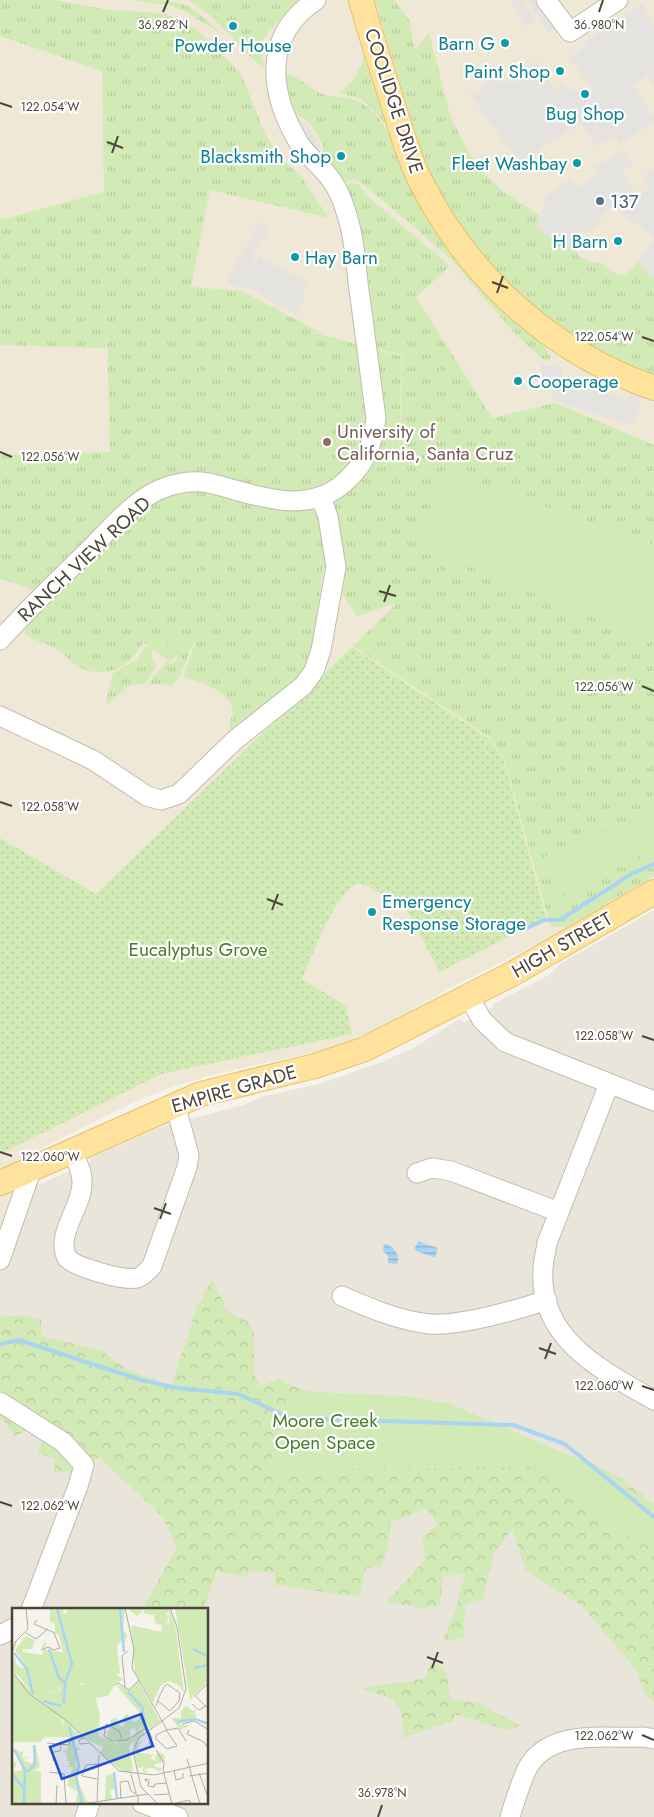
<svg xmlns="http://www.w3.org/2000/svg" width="654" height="1817" font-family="Jost,sans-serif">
	<defs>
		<pattern id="grass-tufts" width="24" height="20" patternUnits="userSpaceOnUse" patternTransform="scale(1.25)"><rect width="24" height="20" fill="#d2eab5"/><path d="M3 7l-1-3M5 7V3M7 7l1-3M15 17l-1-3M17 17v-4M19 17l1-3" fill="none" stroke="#b6ca9c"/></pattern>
		<pattern id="forest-crowns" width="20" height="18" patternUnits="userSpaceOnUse" patternTransform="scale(1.25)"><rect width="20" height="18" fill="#d2eab5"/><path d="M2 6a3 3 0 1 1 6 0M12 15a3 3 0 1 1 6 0" fill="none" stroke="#b6ca9c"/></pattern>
		<pattern id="garden-dots" width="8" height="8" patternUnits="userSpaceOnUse" patternTransform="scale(1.25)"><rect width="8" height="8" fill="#d2eab5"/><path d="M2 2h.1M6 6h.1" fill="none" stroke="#b6ca9c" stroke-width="1.8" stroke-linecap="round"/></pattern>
		<pattern id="water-rules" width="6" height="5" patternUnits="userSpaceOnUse" patternTransform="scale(1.25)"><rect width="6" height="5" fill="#a9d4f2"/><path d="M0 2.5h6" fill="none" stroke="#8caec5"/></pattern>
	</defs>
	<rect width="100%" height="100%" fill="#f6f3ec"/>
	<!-- residential -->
	<path fill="#eae5da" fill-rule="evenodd" d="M654,910V1817H0V1247L30,1188L90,1163V1158L164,1126L247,1104L260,1097L319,1084L382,1062L415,1047L459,1019L465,1022L491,1009L495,1003L549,975L560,964ZM14,1610H208V1803H14Z"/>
	<!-- education -->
	<path fill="#efe8d6" d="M0,0H654V884L452,987L369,1033L323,1050L208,1076L172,1087L134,1102L40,1149L0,1247Z"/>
	<!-- grass -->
	<path fill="url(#grass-tufts)" d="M0,0H53L110,10L160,13L177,18L194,28L210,42L241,74L265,134L280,157L302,178L329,218L210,190L191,287L242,291L323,334L300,329L401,356L399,484L402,355L377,348C369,294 368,236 346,185L351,183L359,185L373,201L450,266L416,297L492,418L555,403L654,445V876L566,927H551L504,758L489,737L353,646L397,603L357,616L324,567C316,606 320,646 299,678L231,730C227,723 233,718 233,711C230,691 200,681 183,677L196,641L193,643L180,676L173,685L149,684L154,675L167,662L172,664L177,659L176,657L170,662L153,649L151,656L156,666L146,683L128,686L108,705L106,701L113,673L136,660L147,644L143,643C128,669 101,682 75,664C68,660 64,653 57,649C47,643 35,642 25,634V627L52,597L0,578V455L110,452L107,333L106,348L0,345V220L104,192L102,71L0,36Z
		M134,0C180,0 187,0 220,33L186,12L172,6Z
		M188,0H297C293,4 261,41 260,44L240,46L212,17Z
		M375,0H394L409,20L415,50L429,33L447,105L453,122L468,151L485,174L502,191L539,215L567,249L573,241L575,249L579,257L588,261L602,263L618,276L621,273L625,277L638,261L650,276L654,277V378L608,358L534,309L485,260L443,199L425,163Z
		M262,49L264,69L243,50Z
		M364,56L386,124L363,100L338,92C353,85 359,71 364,56Z
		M286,75C298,74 307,88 318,92C338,101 351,92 371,110C396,134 405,175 420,205C450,262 496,306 545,347L550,356V361L544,360L514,333L450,258L362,183L355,180L344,182L323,157V145L320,139L308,122L295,113L287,87Z"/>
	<!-- forest -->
	<path fill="url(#forest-crowns)" d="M212,1279L228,1312L247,1321L254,1333V1374L260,1386L279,1379C300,1392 347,1401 372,1400C386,1400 383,1394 402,1399L504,1437L593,1463L644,1495L654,1512V1701L645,1694L636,1670L582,1606L526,1571L512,1529L494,1553L483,1599L465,1604L464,1638L451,1640L443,1639L455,1611L465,1574L443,1576L440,1605L422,1608L386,1602L425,1560L422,1537L438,1524L426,1509L391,1522L388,1547L381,1566L366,1568L359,1597L275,1585V1573L251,1570L246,1577L217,1571L203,1609H163L144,1606L177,1548L162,1516L99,1457L76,1472H54L55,1459L38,1453L44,1436L35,1426L15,1436L2,1418L0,1421V1317L25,1315L41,1320L42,1336L102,1351L126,1369L171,1386L197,1307Z
		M431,1662C450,1668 448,1682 450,1699L477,1703L519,1725L511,1731L454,1714V1721L404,1737C401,1696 399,1701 360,1689C382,1682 405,1686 426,1677Z"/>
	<!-- park -->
	<path fill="#d2eab5" d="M443,470L654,545V642L416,545Z
		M172,640L179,642L180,647L172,656H165L163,648Z
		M654,809V849L556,899L544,857Z
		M296,1391L404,1396L448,1403L626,1480L625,1488L654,1503V1549L610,1527L532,1467L268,1470Z"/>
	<!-- garden -->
	<path fill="url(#garden-dots)" d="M352,647L489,739L503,758L546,917L440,972L407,910L370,887L358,883C335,893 312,956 302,979L346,1006L352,1034L161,1074L0,1154V838L96,894Z"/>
	<!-- parking -->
	<path fill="#e5e3e0" d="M510,0H523L537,21L526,27Z
		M527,0H539L557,27L548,33Z
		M643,3L644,11L654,27V84L648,75L633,85L652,115L654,114V122L620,144L615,135L597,147L581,123L519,162L469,93L480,92L479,87L493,78L496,82L499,80L515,82L512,76L537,60L554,89L562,84L568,92L573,88L576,92L584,87L599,110L590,96L594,92L569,57L586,46L584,43Z
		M297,120L307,125L319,144V155L312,149Z
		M624,149L633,164L622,171L637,196L650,187L644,175L654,169V236L611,206L590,233L584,229L568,249L536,228L547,195L571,179L577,188L598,174L594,168Z
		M259,222L270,228L252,257L253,262L256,264L259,256L307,282L302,291L306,295L297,315L281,305L278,306L257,292L243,286L240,289L227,282Z
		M654,239V277L650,276L638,261Z
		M541,364L561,366L563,377L567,381L625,399L629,396V391L644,397L638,406L635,423L629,425L552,399L553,388L541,387Z"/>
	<!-- water -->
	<path fill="url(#water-rules)" d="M418,1241L438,1248L435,1258L414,1250Z
		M384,1244C393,1245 401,1255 397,1264L388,1263V1256L383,1251Z"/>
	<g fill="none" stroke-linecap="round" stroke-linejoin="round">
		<!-- stream -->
		<path stroke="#a9d4f2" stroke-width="4" d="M525,929L544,920H560L631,874L654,864
			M0,1344L19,1340L141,1380L177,1388L238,1394L290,1418L513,1425L565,1444L654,1517"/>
		<!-- minor casing -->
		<g stroke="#c2bbae" stroke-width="21">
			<path id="minor" d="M546,0L570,32L618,0
				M0,640C29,608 60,578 91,548C111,528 134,500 161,489C173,484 188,481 202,482C213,483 224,487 235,490C273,501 314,511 346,481C366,463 373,444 376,418C370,375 365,332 359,290C356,268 355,243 349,222C344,204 338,186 325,172C316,162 306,154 299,143C269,93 262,36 316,0
				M0,716L93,760L147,796L161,800L179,794L235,740L303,686L314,671L321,650L336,567L328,517L321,497
				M468,995L482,1020L505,1042L654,1101
				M609,1084L547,1243C546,1251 543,1261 543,1269C538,1339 603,1371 654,1400
				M71,1150C76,1160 83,1172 82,1183C82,1208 55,1234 67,1258C77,1268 124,1281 137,1278C144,1276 147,1271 152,1266L187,1167L189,1155L175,1104
				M417,1173L432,1168L451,1171L559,1212
				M0,1260L32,1168
				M342,1296C369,1308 400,1321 430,1324C461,1326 517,1310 547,1300
				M0,1402L63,1442L84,1465L78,1486L31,1610
				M0,1635L14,1628
				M142,1803L178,1817
				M85,1817L90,1803
				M510,1817C515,1801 520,1784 527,1769C549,1728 605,1739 644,1737L654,1739"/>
		</g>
		<!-- major casing -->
		<g stroke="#e6c16a" stroke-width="26">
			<path id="major" d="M361,0C370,33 381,65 391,98C400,125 407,154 420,180C469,278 551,352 654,388
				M0,1183L201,1094L315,1066L365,1049L512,974L654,892"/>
		</g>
		<!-- minor -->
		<use href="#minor" stroke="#fff" stroke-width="19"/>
		<!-- major -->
		<use href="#major" stroke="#ffe39c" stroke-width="24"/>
	</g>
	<!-- ticks -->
	<path fill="none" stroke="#4b4439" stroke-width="2" d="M163,12L168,0M599,12L603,0M0,103L12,107M107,142L123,148M112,153L118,136M492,282L508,288M497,293L503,276M642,337L654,341M0,452L12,457M379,591L396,596M384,602L390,585M642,686L654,691M0,802L12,806M267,899L283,905M272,910L278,894M642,1036L654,1040M0,1152L12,1156M154,1208L171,1214M160,1219L166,1203M539,1348L556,1354M545,1359L551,1343M642,1386L654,1390M0,1502L12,1506M427,1657L443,1663M432,1668L438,1652M642,1735L654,1740M378,1817L382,1805"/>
	<!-- markers -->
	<g fill="#0f9aa8" stroke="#fff" stroke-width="2">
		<circle cx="233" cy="26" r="5"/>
		<circle cx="505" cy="43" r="5"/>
		<circle cx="560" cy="71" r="5"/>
		<circle cx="585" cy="94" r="5"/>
		<circle cx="341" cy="156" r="5"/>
		<circle cx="577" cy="163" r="5"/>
		<circle cx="618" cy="241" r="5"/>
		<circle cx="295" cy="257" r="5"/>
		<circle cx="518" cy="381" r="5"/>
		<circle cx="372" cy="912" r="5"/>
	</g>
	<circle fill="#5c6f8a" stroke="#fff" stroke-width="2" cx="600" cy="201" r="5"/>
	<circle fill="#8d6e63" stroke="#fff" stroke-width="2" cx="327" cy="442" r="5"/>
	<g text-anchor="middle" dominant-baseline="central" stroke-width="4.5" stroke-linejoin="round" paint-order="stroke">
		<!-- culture labels -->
		<g font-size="19" fill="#0d838f" stroke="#fff" text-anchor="end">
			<text x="495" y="43">Barn G</text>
			<text x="233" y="45" text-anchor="middle">Powder House</text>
			<text x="550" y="71">Paint Shop</text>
			<text x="585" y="113" text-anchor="middle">Bug Shop</text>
			<text x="331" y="156">Blacksmith Shop</text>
			<text x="567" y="163">Fleet Washbay</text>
			<text x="608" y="241">H Barn</text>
			<text x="305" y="257" text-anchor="start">Hay Barn</text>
			<text x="528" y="381" text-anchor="start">Cooperage</text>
			<text x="382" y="901" text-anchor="start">Emergency<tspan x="382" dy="22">Response Storage</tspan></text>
		</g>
		<!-- street labels -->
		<g font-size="19" fill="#4b4439" stroke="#fff">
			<text transform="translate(394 101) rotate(72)">COOLIDGE DRIVE</text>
			<text transform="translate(84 559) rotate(-43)">RANCH VIEW ROAD</text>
			<text transform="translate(562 945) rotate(-30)">HIGH STREET</text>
			<text transform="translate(234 1089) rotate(-16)">EMPIRE GRADE</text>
		</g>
		<!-- service labels -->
		<g font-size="19" fill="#4e5e75" stroke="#fff" text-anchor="start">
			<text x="610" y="201">137</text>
		</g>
		<!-- education labels -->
		<g font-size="19" fill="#785e54" stroke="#fff" text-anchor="start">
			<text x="337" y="431">University of<tspan x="337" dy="22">California, Santa Cruz</tspan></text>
		</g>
		<!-- park labels -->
		<g font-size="19" fill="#4a7f2a" stroke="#fff">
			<text x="198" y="949">Eucalyptus Grove</text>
			<text x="325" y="1420">Moore Creek<tspan x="325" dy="22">Open Space</tspan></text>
		</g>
	</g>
	<!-- overview -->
	<g transform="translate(12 1608)">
		<rect width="196" height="196" fill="#f6f3ec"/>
		<path d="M55,0H102V20L109,31L105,39L108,65L105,67L111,72L104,75L96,88L85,90L71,75L55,80L62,48L67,42L70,44L57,30ZM114,0H157L163,16L172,85L167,77L157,73L148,78L141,95L123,64L119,17L149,24L150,17L141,15H157V4L139,7L132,5L133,0L125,8ZM14,28L23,33L20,41H10L11,44L31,47L30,37L35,34L32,40L46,49L39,56L51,75L45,83L26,87L0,62L2,47L4,56L10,61L14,58L3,42ZM0,65L49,110L54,128H29V134H0ZM126,73L148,113L136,122L130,120V117L124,126L123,120L118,121V131L130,121L132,125L121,140L122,132L117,138L121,160L119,165L112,164L93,151L106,133L96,131L95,124L100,119L98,112L104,110L108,119L113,117L111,109L115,106L121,114L127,112V104L104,77L118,82ZM131,131L126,140L128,145L142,147L138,150L143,153L145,144L152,146L153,154L142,156L143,159L150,160L148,164L141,160L132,161L136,165L130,163L132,159L126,160L122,145L124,136ZM102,165L103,181L98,182L100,191L93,192L94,168Z" fill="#d2eab5"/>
		<path d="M38,0L53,1L50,5L51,7L55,4L59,32L62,31L71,42L62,48L61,67L55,73L60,87L48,81L50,76L39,59L40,52L50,48L51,44L47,27L43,25V16L38,13ZM102,0H113L111,21L115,28L111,37L101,21ZM51,112L69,128L63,129V139L69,140L64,144L65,171L76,196H63L66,184L55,177L61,159H55L58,157L56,154H61L55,153L54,145L49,144L56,141V129H33L29,133V128H53ZM23,135L28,158L0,188V153L5,154L1,165L9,164L11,157L6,154L9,153L6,151H9L3,142L9,144L11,142V150L17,148L12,152L19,156L23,151Z" fill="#d2eab5"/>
		<path d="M45,0L57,11L63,61L55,77H49L47,68L43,70L30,95L8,70L13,66L14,56L23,68L39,64L42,61L40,54L34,48L38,42L53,45L46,20ZM163,0H196V73L178,92ZM142 10a7 7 0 1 1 14 0a7 7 0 1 1-14 0ZM174,98L181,103L183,100L184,110L169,113L168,117H178L169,122L159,110H169V103ZM109,136H113V164L104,156L108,152ZM0,163H29V196H0Z" fill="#d2eab5"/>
		<path d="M67,76L73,77L83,87L88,107L86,127L103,135L100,145L93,150L88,145L91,139L78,133L29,95L35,86Z" fill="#d2eab5"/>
		<path fill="none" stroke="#a9d4f2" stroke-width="2.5" d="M45,0L60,56L53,74L52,95M108,0L112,44M37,41L47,70L52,74M181,41L197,49M2,45L15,61L21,86M182,60L197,57M116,84L130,99L133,118M31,93L49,98M165,114L183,111L197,116M57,118L67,157L64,169L70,195M2,141L13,162L12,196M15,164L23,156L22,137M102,164L105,190M0,166L12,180"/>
		<path fill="none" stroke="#b2ada4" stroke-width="1" d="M113,0L122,41L120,60L150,113L127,130L121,143L129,179L146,196M158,0L165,19L174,81L167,100L150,113L155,122L166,120L174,133M25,12L22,16L43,25M14,25L24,31L36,21M29,42L36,39L42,42L48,40L42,25M0,44L4,33L16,21L14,0M0,63L17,86L54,112L107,163L142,167L197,155M197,74L183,88L197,101M103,77L106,75L117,82L127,72M113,79L110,48L116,43M180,96L187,102L194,98M144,98L147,89L152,79L155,76L168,85L167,93L158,103L146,93M170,116L182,113L197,122M154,122L144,127V131L155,141L165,138L154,122M177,122L175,126L192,134L197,142M72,130L67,132L68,136L77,135M110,131L107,123L94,116L92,128L100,133L115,132L132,121L138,125L140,131L137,135L143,140M35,135L57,137L60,129H71M144,142L152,155L151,162L160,196M175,151L188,196M41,153V144L48,143L49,137M162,163L164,172L171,170V165M37,164L52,166L54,196M187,165L197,192M119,166L124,185M177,168L197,165M85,171L70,168L74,157L86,156M134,174L133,171L137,172L136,178L142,179M142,179L143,176L155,175M142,187L157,186M109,191L108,174L116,173L119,183L126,187V196M85,194L87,147M44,196L45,177M70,196L136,186M161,196L177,192L179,196"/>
		<path fill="#1d4ed8" fill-opacity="0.15" stroke="#1d4ed8" stroke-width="2.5" d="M129,106L141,138L50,171L38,139Z"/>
		<rect width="196" height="196" fill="none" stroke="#4b4439" stroke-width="2.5"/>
	</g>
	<g font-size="12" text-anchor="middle" fill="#4b4439" stroke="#fff" stroke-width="4.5" stroke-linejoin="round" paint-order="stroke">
		<text x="599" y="29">36.980°N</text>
		<text x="163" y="29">36.982°N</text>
		<text x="50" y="111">122.054°W</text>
		<text x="604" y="341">122.054°W</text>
		<text x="50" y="461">122.056°W</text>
		<text x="604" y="691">122.056°W</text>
		<text x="50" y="811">122.058°W</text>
		<text x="604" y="1040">122.058°W</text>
		<text x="50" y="1161">122.060°W</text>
		<text x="604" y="1390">122.060°W</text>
		<text x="50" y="1510">122.062°W</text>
		<text x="604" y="1740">122.062°W</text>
		<text x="382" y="1797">36.978°N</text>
	</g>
</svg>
